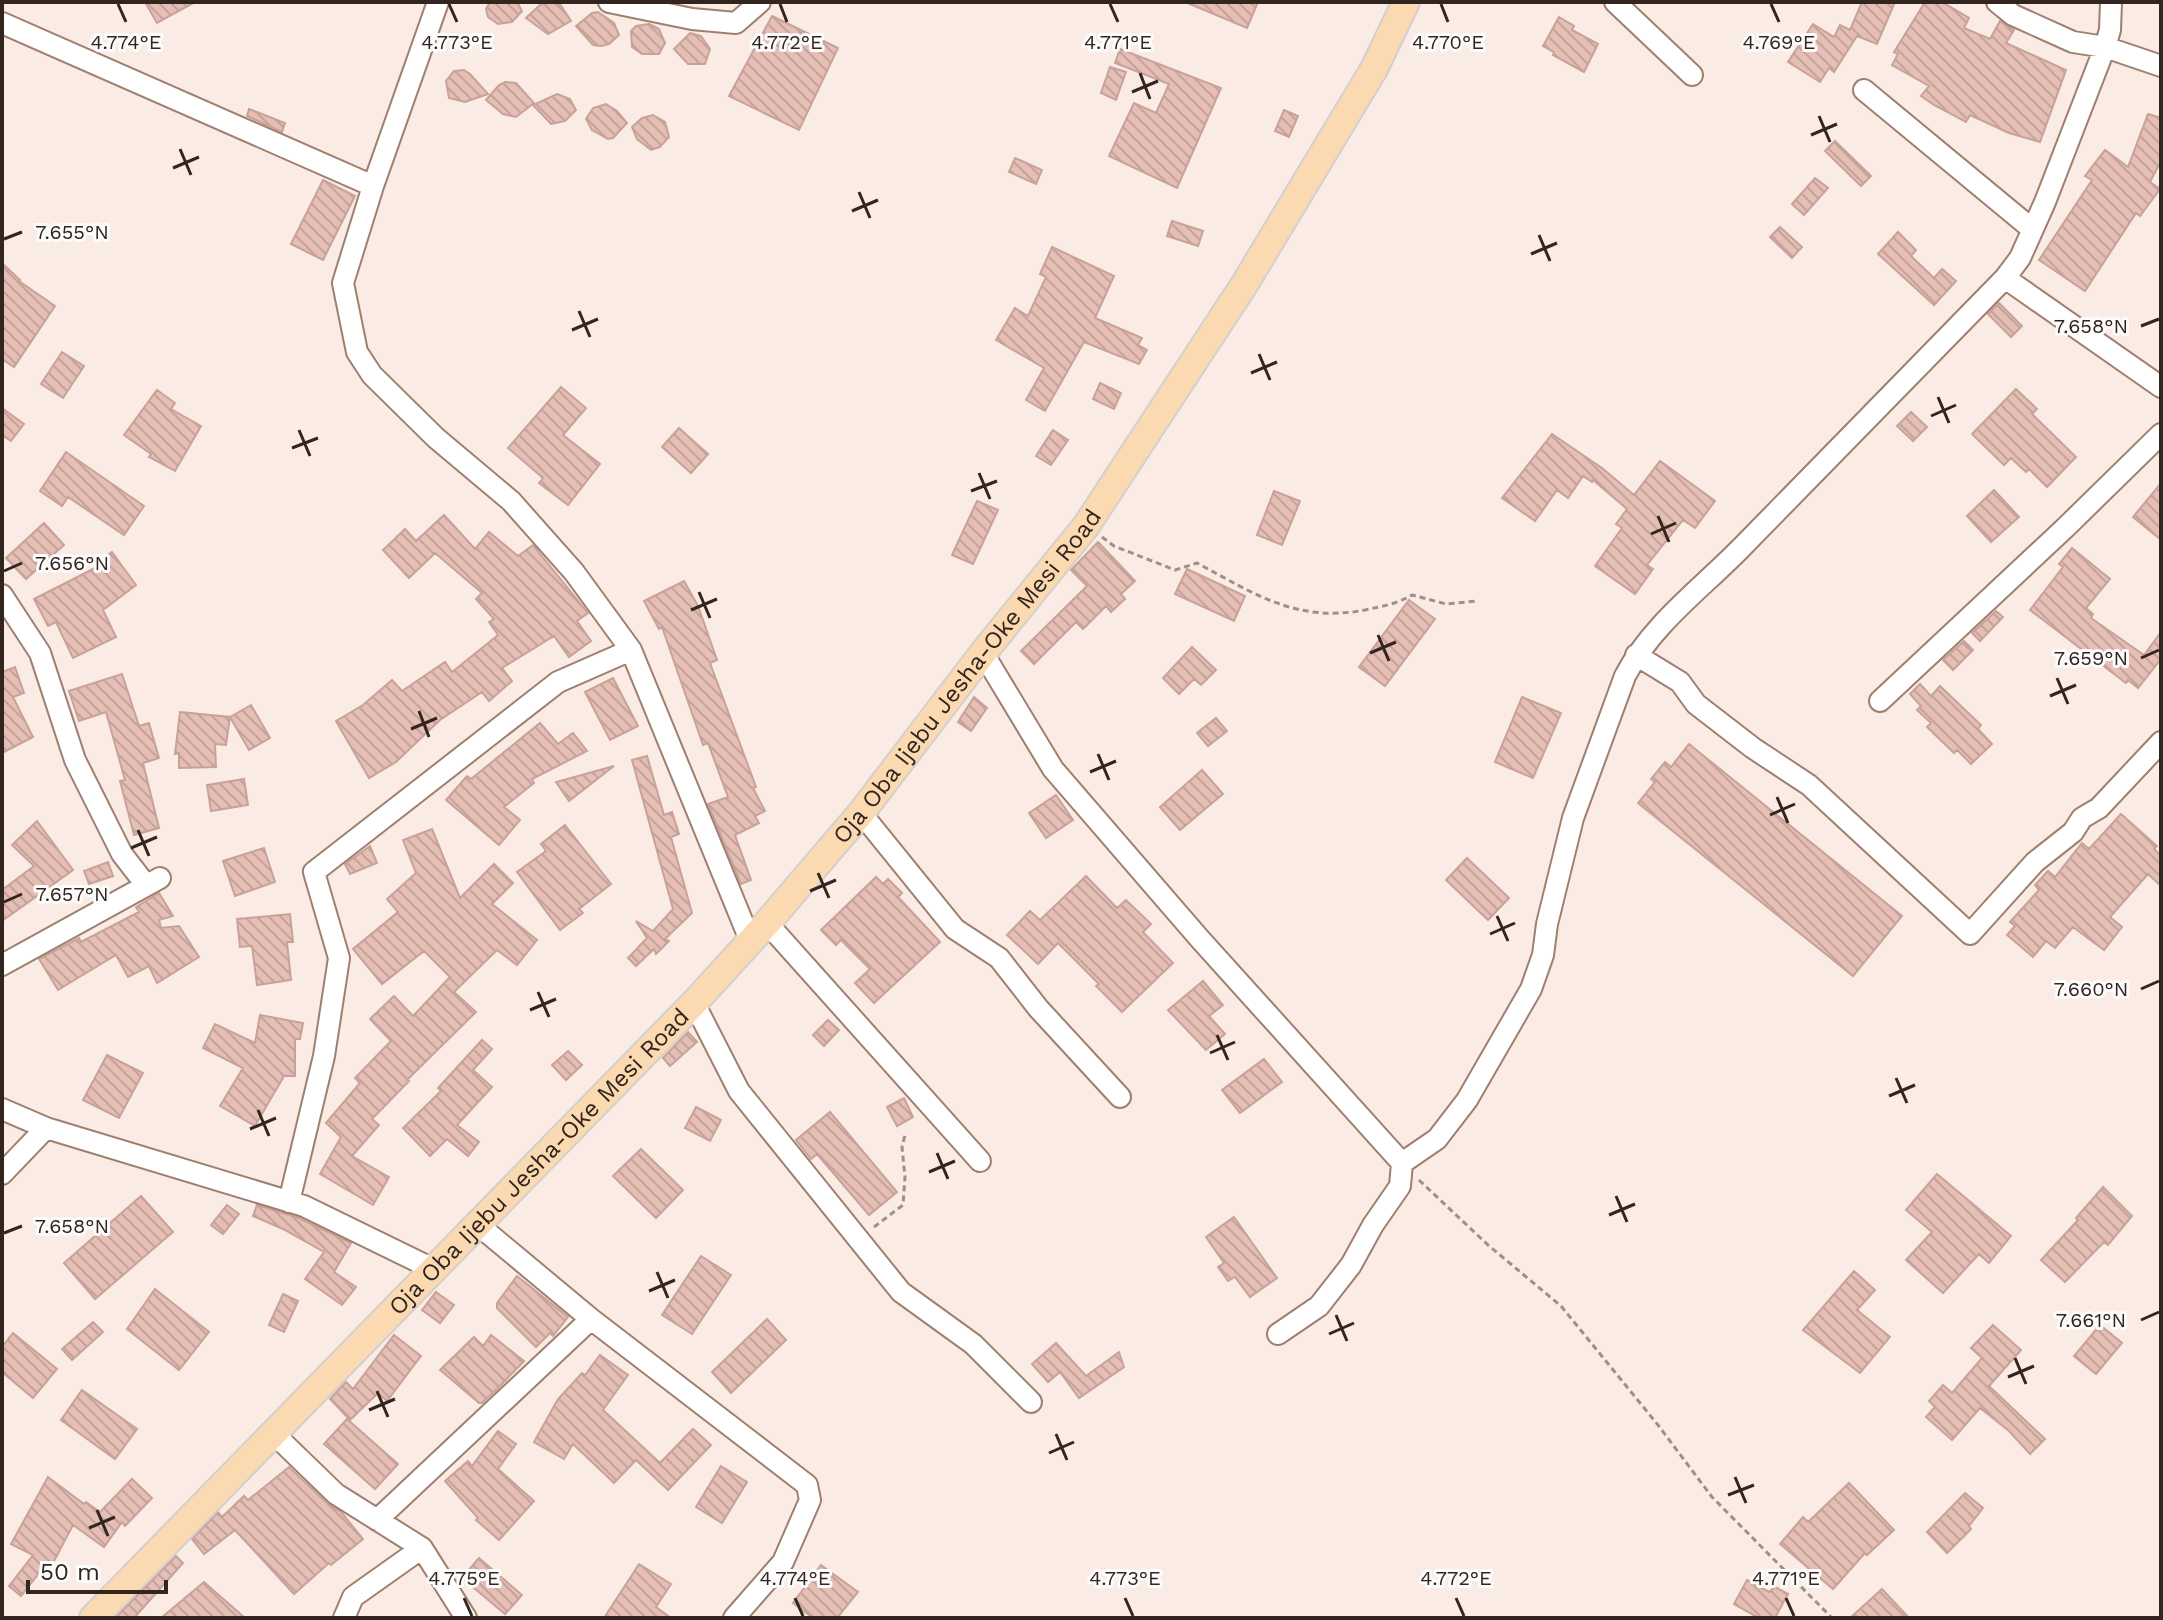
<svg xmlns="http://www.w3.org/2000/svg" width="2163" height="1620" font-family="'Work Sans',sans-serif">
	<defs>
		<pattern id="building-back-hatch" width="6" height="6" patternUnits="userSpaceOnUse" patternTransform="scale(2)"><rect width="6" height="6" fill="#e5beb5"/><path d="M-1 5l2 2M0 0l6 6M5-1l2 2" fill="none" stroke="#c5a39b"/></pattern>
	</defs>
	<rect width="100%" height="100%" fill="#faece4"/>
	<!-- building -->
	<path fill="url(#building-back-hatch)" stroke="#c8a299" stroke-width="2" d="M145,2H195L157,23Z
		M490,2H517L522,11L512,22L498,24L488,17L486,9Z
		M554,2L560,4L571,21L548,34L526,18L541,4Z
		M1185,2H1258L1247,28Z
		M1862,2H1895L1877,44L1857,36L1834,72L1829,68L1820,82L1788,62L1813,24L1834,37L1840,25L1850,30Z
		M1925,2H1942L1969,18L1964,28L1990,39L2000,21L2014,30L2006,43L2066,70L2040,142L2009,133L1970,115L1966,122L1934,105L1921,96L1929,86L1892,65L1898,54L1894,52Z
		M598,12L614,23L619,35L609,44L601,46L593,45L576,26L592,13Z
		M772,16L838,48L799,130L729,96Z
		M1559,17L1574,26L1572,30L1598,44L1584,72L1553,55L1554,52L1543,46Z
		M649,24L659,29L665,43L659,54H642L632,47L631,31L636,26Z
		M690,33L701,36L710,49L705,64H688L674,49Z
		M1120,49L1221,88L1177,188L1109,156L1134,103L1156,113L1169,84L1115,63Z
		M1110,67L1126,72L1116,100L1101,93Z
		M464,70L470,74L488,94L465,102L449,98L446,81L454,71Z
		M505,82L516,83L534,103L516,117L503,114L486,100L499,85Z
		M557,94L570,99L576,110L565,121L551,124L533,105Z
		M606,104L617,111L627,123L613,138L608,139L592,130L586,119L593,108Z
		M249,109L285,123L282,132L247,116Z
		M1284,110L1298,116L1289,137L1275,131Z
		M2148,114L2161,118V161L2150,182L2160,189L2140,216L2136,213L2085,291L2039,260L2092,180L2085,176L2105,150L2128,167Z
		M653,115L665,122L669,137L660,147L651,150L637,139L632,127L642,118Z
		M1835,141L1871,176L1861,186L1825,151Z
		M1015,158L1042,170L1036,184L1009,172Z
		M1815,178L1828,188L1804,215L1792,204Z
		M323,180L355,196L323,260L291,244Z
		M1172,221L1203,231L1198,246L1167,236Z
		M1780,227L1802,247L1792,258L1770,237Z
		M1898,232L1916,250L1911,256L1934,278L1942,269L1956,281L1934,305L1878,254Z
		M1052,247L1114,276L1095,318L1142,338L1138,345L1147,350L1139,364L1084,342L1045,411L1026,400L1044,368L996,340L1015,308L1028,316L1046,277L1040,274Z
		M2,263L20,280L19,281L55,306L14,367L2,359Z
		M1999,303L2022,326L2011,337L1988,314Z
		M62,352L84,366L63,398L41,384Z
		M1100,383L1121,393L1114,409L1093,399Z
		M561,387L586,408L563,435L600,464L568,505L539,483L543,478L508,448Z
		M2016,389L2037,409L2032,414L2076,457L2047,487L2029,469L2026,472L2011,458L2004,465L1972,434Z
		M157,390L175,403L171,409L201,426L175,471L149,457L151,454L124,435Z
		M2,408L24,424L11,441L2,435Z
		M1911,412L1927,427L1913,441L1897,426Z
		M679,428L708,454L691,473L662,447Z
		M1053,430L1068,440L1051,465L1036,456Z
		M1552,434L1602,468L1634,495L1660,461L1715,501L1695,528L1683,520L1647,565L1653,569L1635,594L1595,566L1622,528L1616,524L1627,509L1593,480L1592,482L1583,476L1568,498L1557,490L1535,521L1502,498Z
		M66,452L144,506L124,535L68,497L62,506L40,491Z
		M2161,483V540L2133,517Z
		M1994,490L2019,517L1991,542L1967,516Z
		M1274,491L1300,501L1282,545L1257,535Z
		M977,501L998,510L973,564L952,555Z
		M444,515L475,549L489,532L518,556L533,545L588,613L577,621L591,641L569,657L554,636L502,668L512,681L489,701L482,692L440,720L396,762L369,778L336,721L363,705L392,680L402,691L445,662L452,672L498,635L489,622L494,619L476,599L482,593L435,553L409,578L383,550L405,529L416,541Z
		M44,523L64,545L26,579L6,558Z
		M1098,542L1135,581L1121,594L1125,599L1111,612L1106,606L1083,629L1076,622L1034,664L1021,651L1087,586L1071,570Z
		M2072,548L2110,579L2086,608L2093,614L2091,618L2144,655L2161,632V659L2138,688L2128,680L2126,683L2030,610L2063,567L2059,564Z
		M112,552L136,585L103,610L116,637L73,658L56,622L48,626L34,599L99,566L97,563Z
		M1187,569L1245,596L1234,621L1175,594Z
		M684,581L698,606L717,660L710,663L756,787L753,788L765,811L755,816L759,823L735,835L751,880L741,884L708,804L728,797L708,743L703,745L662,627L659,629L644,601Z
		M1409,600L1435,619L1385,686L1359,667Z
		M1996,611L2003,617L1980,641L1972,633Z
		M1964,641L1973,650L1953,670L1943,660Z
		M1192,647L1216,670L1201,685L1194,679L1179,694L1163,678Z
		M15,667L24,693L13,697L33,737L2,753V672Z
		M122,674L139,726L149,723L159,758L143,763L159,828L134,835L120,781L125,780L106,712L79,721L69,691Z
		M613,678L638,726L610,740L585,692Z
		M1920,684L1931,696L1940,686L1981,725L1978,729L1992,744L1971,764L1957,750L1954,753L1927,727L1931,723L1917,710L1921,706L1910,694Z
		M974,697L987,708L971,731L958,722Z
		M1522,697L1561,713L1533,778L1495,762Z
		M251,705L270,738L249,750L230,717Z
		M180,712L230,717L226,745L215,744L216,767L179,768V753L175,754Z
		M1216,718L1227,731L1208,746L1197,733Z
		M540,723L558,744L573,733L587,751L532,779L534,783L504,807L520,820L499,845L446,800L467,776L471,779Z
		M1689,744L1902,916L1853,976L1638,803L1655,782L1651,779L1665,762L1671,767Z
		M647,756L664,815L672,812L679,834L671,837L692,913L665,939L669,941L656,954L654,949L636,966L628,958L647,938L636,921L653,931L673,909L632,760Z
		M614,766L569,801L556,782Z
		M1202,770L1223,794L1180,830L1160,807Z
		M244,779L248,805L211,811L207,785Z
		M1056,795L1073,820L1046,838L1029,813Z
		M2121,814L2157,846L2154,849L2161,856V886L2148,874L2110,917L2122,927L2104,950L2073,927L2055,948L2046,941L2033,957L2007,935L2015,926L2010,922L2039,890L2035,885L2048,871L2055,877L2082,843L2089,849Z
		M37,821L73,870L2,921V890L34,866L12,845Z
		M565,825L611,884L579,909L583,913L560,930L517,872L546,851L541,844Z
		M432,829L460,898L494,864L513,883L492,904L537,940L517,965L497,950L454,992L476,1012L407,1080L409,1081L372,1119L379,1125L352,1156L389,1177L373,1205L320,1174L341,1137L326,1123L360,1083L355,1078L391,1041L370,1019L394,996L413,1016L450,977L424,951L382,984L353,949L398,912L387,899L416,873L403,840Z
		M370,846L377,863L350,874L345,864Z
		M264,848L275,882L235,896L223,861Z
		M1467,858L1509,898L1488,920L1446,880Z
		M108,862L113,876L89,884L84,871Z
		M1086,876L1117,908L1126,900L1151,924L1143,932L1173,963L1122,1012L1096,986L1099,984L1058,943L1038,964L1007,935L1030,911L1040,920Z
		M876,877L883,884L888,879L902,893L898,897L940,942L874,1003L855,983L870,969L841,940L836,945L821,930Z
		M159,893L173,916L159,920L161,928L179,926L199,957L157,983L149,966L128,977L116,955L58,990L39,959L79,938L81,942L139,912L136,907Z
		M290,914L293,942H287L291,980L257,985L252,946L240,947L237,919Z
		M1203,981L1223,1005L1209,1016L1225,1034L1206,1050L1168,1010Z
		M260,1015L303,1023L300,1039H295V1076H284L255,1126L220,1106L243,1068L203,1048L215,1024L255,1043Z
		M828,1020L839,1030L824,1046L813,1035Z
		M688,1032L697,1042L670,1066L663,1058Z
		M482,1040L492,1049L473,1070L492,1087L457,1125L479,1142L468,1156L447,1139L430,1156L403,1128L441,1091L438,1088Z
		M568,1051L582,1065L566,1080L552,1065Z
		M107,1055L143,1073L119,1118L83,1100Z
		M1264,1059L1282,1082L1240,1113L1222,1090Z
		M904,1098L913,1117L897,1126L887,1107Z
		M696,1107L721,1120L710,1141L685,1128Z
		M830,1112L897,1192L869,1215L817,1154L811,1159L796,1140Z
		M641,1149L683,1190L656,1218L613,1176Z
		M1937,1174L2011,1236L1989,1263L1979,1254L1943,1293L1906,1260L1932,1232L1906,1210Z
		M2103,1187L2132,1216L2108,1245L2104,1242L2065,1282L2041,1260L2078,1220L2076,1218Z
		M141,1196L173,1232L95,1299L64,1263Z
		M227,1205L239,1214L223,1234L211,1225Z
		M257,1205L299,1218L351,1243L334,1272L356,1287L342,1305L305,1279L324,1252L283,1229L253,1216Z
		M1234,1217L1277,1278L1250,1297L1235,1277L1228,1281L1218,1267L1224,1263L1206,1237Z
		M701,1256L731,1275L692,1334L662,1315Z
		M1854,1271L1875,1290L1857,1310L1890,1337L1860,1373L1803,1330Z
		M517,1276L568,1317L553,1336L550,1333L536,1347L497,1308V1303Z
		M155,1289L209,1332L179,1370L127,1329Z
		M436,1292L454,1305L440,1323L422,1310Z
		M283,1294L298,1301L284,1332L269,1325Z
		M767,1319L786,1340L731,1393L712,1372Z
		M93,1322L103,1332L72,1360L62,1349Z
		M1993,1325L2021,1350L1989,1386L2045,1439L2030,1454L2009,1431L1980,1408L1952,1440L1926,1417L1935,1407L1929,1401L1943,1385L1952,1393L1982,1358L1971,1348Z
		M2100,1325L2122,1343L2096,1374L2074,1356Z
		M13,1333L57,1369L33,1398L2,1372V1347Z
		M394,1335L421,1356L387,1401L378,1393L350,1420L330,1399L346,1382L353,1389Z
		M491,1335L524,1361L499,1387L482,1403H479L440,1370L474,1337L483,1346Z
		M1056,1343L1086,1376L1119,1352L1124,1367L1079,1398L1060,1372L1048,1382L1032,1364Z
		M600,1355L628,1375L603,1410L660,1463L693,1429L711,1445L668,1490L636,1460L614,1483L573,1444L564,1459L534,1442L558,1399L582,1373L585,1375Z
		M82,1390L137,1429L115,1459L61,1420Z
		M347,1419L398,1464L375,1489L324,1444Z
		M498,1431L516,1444L498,1469L534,1501L499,1540L476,1520L478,1518L445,1481L468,1461L472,1466Z
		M721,1466L747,1482L722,1523L696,1507Z
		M289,1467L327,1503L341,1512L363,1539L331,1565L329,1563L294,1594L235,1530L204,1554L192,1539L218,1512L222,1517L244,1496L248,1500Z
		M48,1477L84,1504L86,1502L100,1512L132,1479L152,1498L125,1526L122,1522L104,1547L73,1525L52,1565L47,1563L21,1596L9,1586L33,1555L11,1544Z
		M1849,1483L1894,1530L1867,1555L1865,1553L1833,1589L1780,1544L1803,1517L1808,1522Z
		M1965,1493L1983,1508L1969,1526L1971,1529L1947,1553L1927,1532Z
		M176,1556L183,1563L134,1618H115Z
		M479,1558L522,1595L505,1614L462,1578Z
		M639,1564L671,1584L656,1607L671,1618H604Z
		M821,1565L858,1592L837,1618H813L793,1603Z
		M1747,1580L1769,1592L1775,1587L1788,1594L1775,1618H1759L1734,1604Z
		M204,1582L245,1618H161Z
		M1882,1589L1909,1618H1850Z"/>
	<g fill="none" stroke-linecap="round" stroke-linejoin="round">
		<!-- minor casing -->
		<g stroke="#9f7f6e" stroke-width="24">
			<path id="minor" d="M609,2L692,19L736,23L760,2
				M1615,2L1692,75
				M1997,2L2013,15L2073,42L2105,47L2161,66
				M2111,2L2110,30L2105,47L2045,202L2020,258L2005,278L2161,387
				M2,23L373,186L343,283L357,352L372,375L436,438L511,501L574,572L631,650L750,940
				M1864,90L2032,229
				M373,186L438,2
				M2,595L40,653L75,760L122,854L146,885
				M983,653L1053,769L1199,938L1402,1163L1400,1186L1373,1225L1351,1265L1319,1306L1278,1334
				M1636,655L1680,682L1696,704L1753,748L1809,785L1970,934L2035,862L2073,832L2082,818L2099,808L2161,742
				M1880,701L2065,528L2161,434
				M861,813L955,929L999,958L1038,1008L1120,1097
				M767,923L980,1161
				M2,965L160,878
				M694,1003L739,1091L901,1292L973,1344L1031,1402
				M2,1109L46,1128
				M1402,1163L1437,1139L1467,1100L1531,989L1543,955L1547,924L1573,818L1625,676C1652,624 1702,588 1742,547C1830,457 1918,367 2005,278
				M2,1174L46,1128L304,1206L433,1269
				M289,1202L324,1056L339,958L314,872L558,682L631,650
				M477,1224L591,1319L807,1485L810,1500L783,1562L734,1618
				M273,1433L336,1494L422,1548L466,1618
				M377,1520L591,1319
				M344,1618L353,1597L422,1548"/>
		</g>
		<!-- major casing -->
		<g stroke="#d2cfce" stroke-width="30">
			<g id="major">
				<path id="s1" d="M93,1618L694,1003L767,923L861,813L983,653L1086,526L1244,285L1374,69L1406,2"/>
			</g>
		</g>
		<!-- path -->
		<path stroke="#9e9089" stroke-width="3" stroke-dasharray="6 4" stroke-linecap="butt" d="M1102,537L1114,546L1175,570L1197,563C1255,594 1296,623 1365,610C1383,606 1397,604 1412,595L1446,604L1476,601
			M1419,1180L1488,1245L1561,1306L1658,1425L1712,1497L1832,1618
			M874,1227L903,1205L905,1177L902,1147L905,1135"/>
		<!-- minor -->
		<use href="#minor" stroke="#fff" stroke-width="20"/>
		<!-- major -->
		<use href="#major" stroke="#fbdab2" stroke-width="26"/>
	</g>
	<!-- ticks -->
	<path fill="none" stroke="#32251e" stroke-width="3" d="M118,4L126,22M449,4L457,22M780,4L787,22M1110,4L1118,22M1441,4L1448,22M1771,4L1779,22M1140,73L1150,99M1132,92L1158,81M1819,116L1830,142M1811,135L1837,124M180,149L191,175M173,168L199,157M859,192L870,218M852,211L878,200M1539,235L1550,261M4,239L22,232M1531,254L1557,243M579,311L590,337M2141,326L2159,319M572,330L598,319M1259,354L1270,380M1251,373L1277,362M1938,397L1949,423M1931,416L1956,405M299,430L310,456M292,448L318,438M979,473L990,499M971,491L997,481M1658,516L1669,542M1651,534L1676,523M4,571L22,563M699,592L710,618M691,610L717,599M1378,635L1389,661M1370,653L1396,642M2141,658L2159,650M2057,678L2068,704M2050,696L2076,685M419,711L429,737M411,729L437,718M1098,754L1109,780M1090,772L1116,761M1777,797L1788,823M1770,815L1795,804M138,830L149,856M131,848L157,837M818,873L829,898M810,891L836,880M4,902L22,894M1497,916L1508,941M1490,934L1515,923M2141,989L2159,981M538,992L549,1017M530,1010L556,999M1217,1035L1228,1060M1210,1053L1235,1042M1896,1078L1907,1103M1889,1096L1915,1085M258,1110L269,1136M250,1129L276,1118M937,1153L948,1179M929,1172L955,1161M1616,1196L1627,1222M1609,1215L1635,1204M4,1233L22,1226M657,1272L668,1298M649,1291L675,1280M1336,1315L1347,1341M2141,1320L2159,1312M1329,1334L1354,1323M2015,1358L2026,1384M2008,1377L2034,1366M377,1391L388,1417M369,1410L395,1399M1056,1434L1067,1460M1049,1453L1074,1442M1735,1477L1746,1503M1728,1495L1754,1485M97,1510L108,1536M89,1528L115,1517M464,1598L472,1616M795,1598L803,1616M1125,1598L1133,1616M1456,1598L1464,1616M1786,1598L1794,1616"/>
	<g text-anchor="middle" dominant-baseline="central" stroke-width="6" stroke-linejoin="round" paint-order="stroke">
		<!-- street labels -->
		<g font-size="24" fill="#32251e" stroke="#fcfcfc">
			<text stroke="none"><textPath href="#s1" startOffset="1286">Oja Oba Ijebu Jesha-Oke Mesi Road</textPath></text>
			<text stroke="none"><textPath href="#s1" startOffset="638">Oja Oba Ijebu Jesha-Oke Mesi Road</textPath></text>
		</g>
	</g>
	<g font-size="20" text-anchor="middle" fill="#32251e" stroke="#fcfcfc" stroke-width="6" stroke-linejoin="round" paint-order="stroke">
		<text x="126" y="49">4.774°E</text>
		<text x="457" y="49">4.773°E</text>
		<text x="787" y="49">4.772°E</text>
		<text x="1118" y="49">4.771°E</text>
		<text x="1448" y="49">4.770°E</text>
		<text x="1779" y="49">4.769°E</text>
		<text x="72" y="239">7.655°N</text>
		<text x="2091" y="333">7.658°N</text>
		<text x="72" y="570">7.656°N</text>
		<text x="2091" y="665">7.659°N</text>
		<text x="72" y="901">7.657°N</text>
		<text x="2091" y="996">7.660°N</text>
		<text x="72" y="1233">7.658°N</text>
		<text x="2091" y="1327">7.661°N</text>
		<text x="464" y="1585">4.775°E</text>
		<text x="795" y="1585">4.774°E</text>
		<text x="1125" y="1585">4.773°E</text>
		<text x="1456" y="1585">4.772°E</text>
		<text x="1786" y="1585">4.771°E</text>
	</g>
	<!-- border -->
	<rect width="2163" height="1620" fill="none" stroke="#32251e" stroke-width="8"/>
	<!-- scale -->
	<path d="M28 1580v12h138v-12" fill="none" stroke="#32251e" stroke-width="4"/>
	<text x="40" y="1580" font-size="24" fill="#32251e" stroke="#fcfcfc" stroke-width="6" paint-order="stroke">50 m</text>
</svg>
